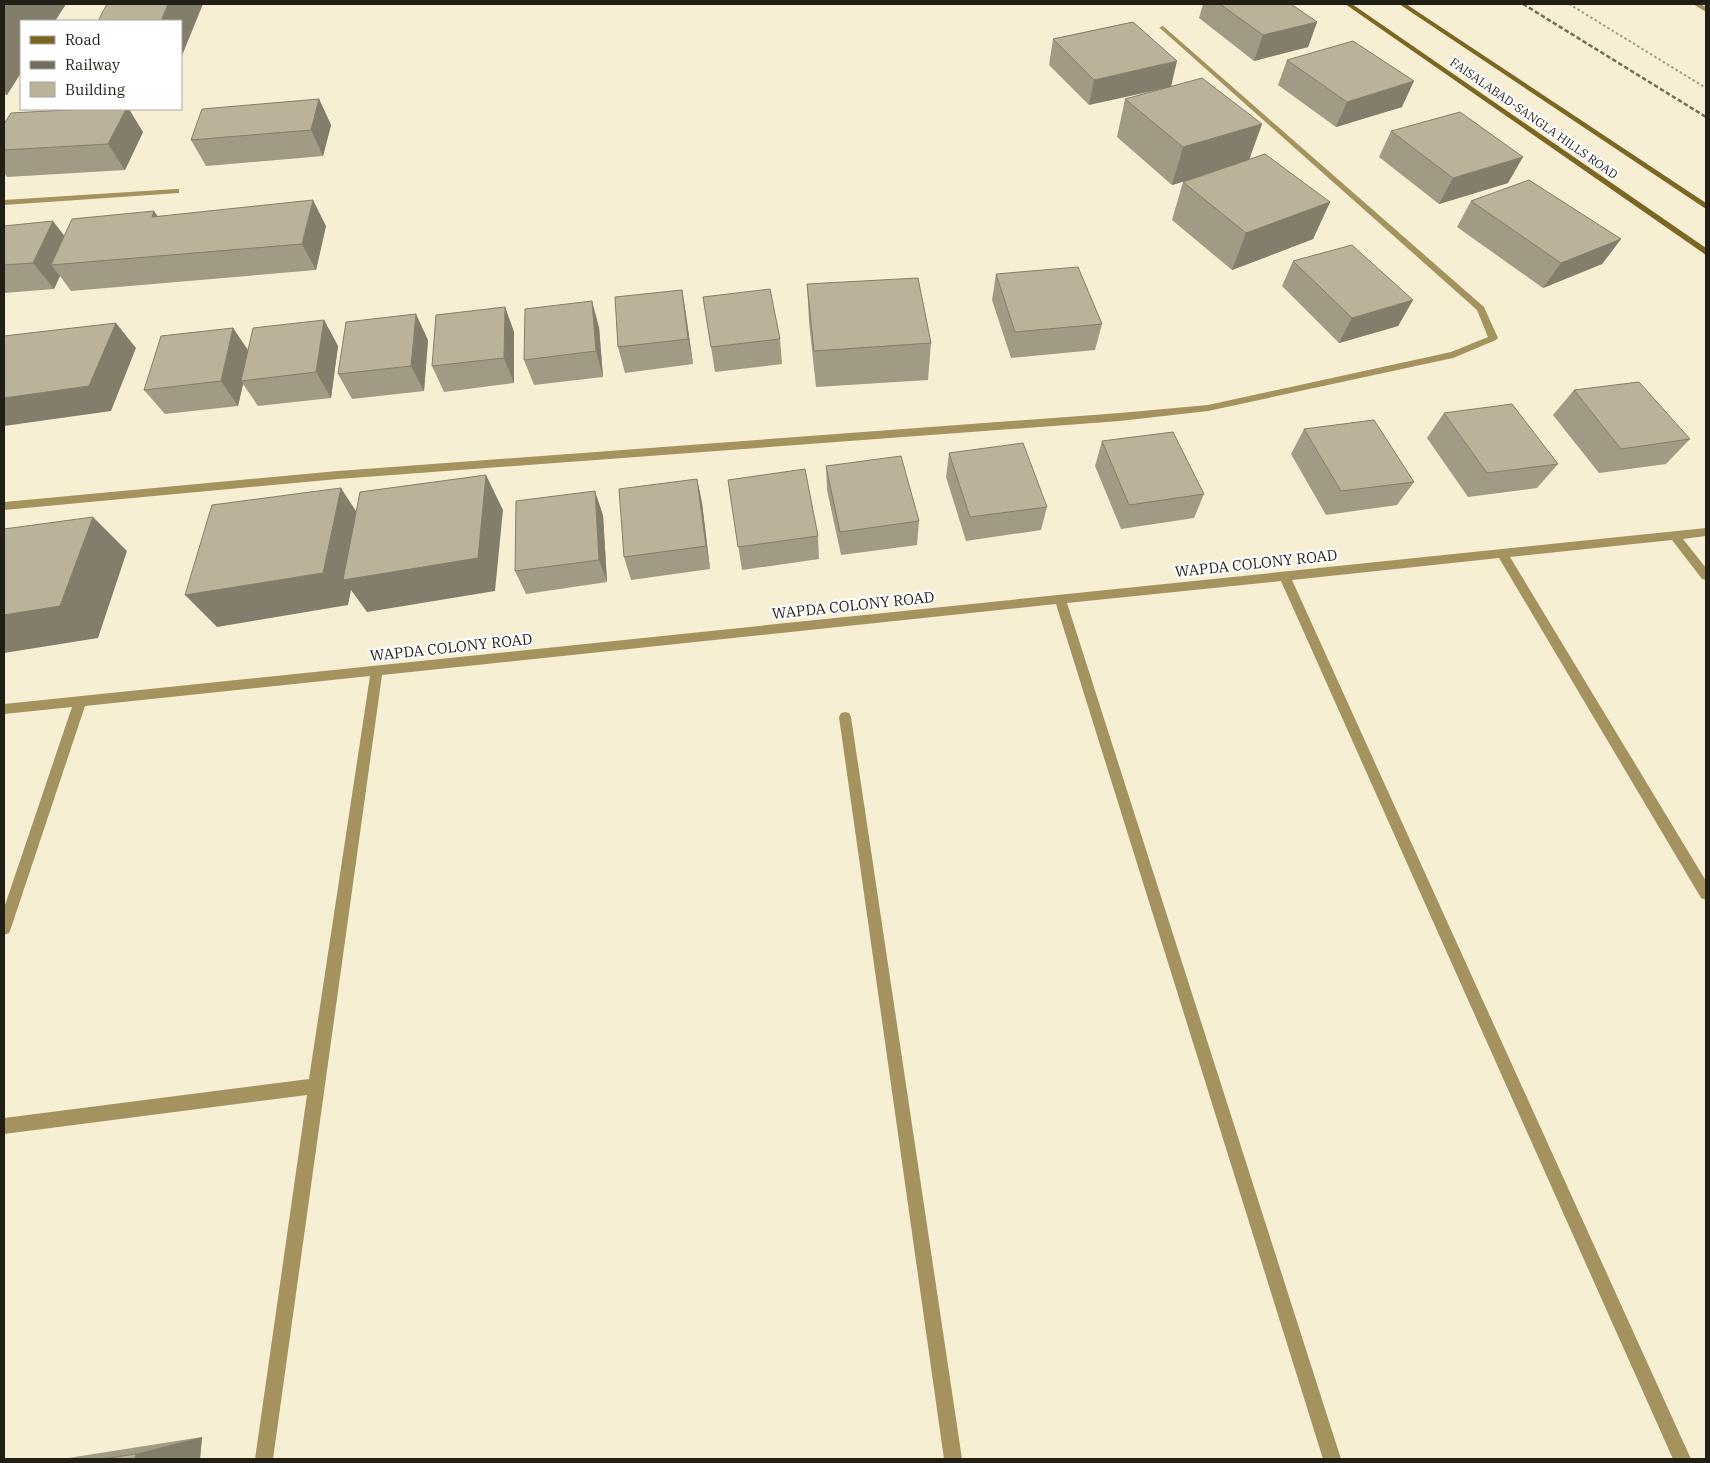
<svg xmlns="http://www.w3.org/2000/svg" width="1710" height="1463" font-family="'IBM Plex Serif',serif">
	<rect width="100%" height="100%" fill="#f7efd4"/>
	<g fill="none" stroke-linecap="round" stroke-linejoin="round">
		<!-- path -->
		<path stroke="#a19b87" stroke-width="2" stroke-dasharray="2.5 2.5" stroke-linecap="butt" d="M1569,4L1706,88"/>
		<!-- minor -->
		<path fill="#a4935e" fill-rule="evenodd" d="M1693,4H1700L1706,7V12Z
			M1163,26L1484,307L1498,338L1496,340L1453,358L1208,411L1120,421L338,479L4,510V502L338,471L1120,413L1208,405L1451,352L1488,337L1477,310L1161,29L1159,28Z
			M176,189H179V193L4,205V200Z
			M1706,528V536L1683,539L1706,568V580L1702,579L1672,540L1510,557L1706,881V900L1701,898L1499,558L1292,580L1691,1459H1673L1281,581L1067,603L1341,1459H1323L1056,604L382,675L273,1459H255L307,1095L4,1134V1118L309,1079L370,676L85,706L11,928L9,933L4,935V908L72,707L4,714V704Z
			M845,712L849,713L851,717L962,1459H944L839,717L841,713Z"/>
		<!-- secondary -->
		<path fill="#7b6723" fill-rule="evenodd" d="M1345,4H1352L1706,248V255Z
			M1399,4H1406L1706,203V209Z"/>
		<!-- rail -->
		<path stroke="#716c5c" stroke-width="2.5" stroke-dasharray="4.5 2.5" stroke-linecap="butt" d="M1523,4L1706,117"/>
	</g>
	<!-- wall -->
	<path fill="#a19a84" d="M4,4H66L55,21H21L7,95H4Z
		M1203,4H1291L1317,22L1308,47L1254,61L1199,18Z
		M1133,22L1089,105L1049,65L1053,39Z
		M1287,60L1402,107L1336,127L1278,85Z
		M319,99L331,125L323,156L206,166L191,140Z
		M1125,99L1262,124L1249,160L1330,202L1313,239L1232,270L1172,220L1183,182L1199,177L1172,185L1117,137Z
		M4,124L143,132L125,170L7,177L4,173Z
		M1391,131L1508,183L1439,204L1379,157Z
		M1471,201L1621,239L1602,264L1543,288L1457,227Z
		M158,216L326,226L316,270L71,291L60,276L54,289L4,293V226L64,236Z
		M1293,261L1413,300L1398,326L1339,343L1282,286Z
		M996,274L1102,324L1095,350L1011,358L992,300Z
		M807,284L931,343L928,380L816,387L809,322Z
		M682,290L686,315L693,364L625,373L618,347Z
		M703,297L780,339L782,364L715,372Z
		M505,307L514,332V383L444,392L432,366Z
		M324,320L338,346L331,398L258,406L243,384L238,406L165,414L144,390L233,328L248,351Z
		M599,327L603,377L534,385L524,360Z
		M428,340L424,391L352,399L338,374Z
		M1574,390L1690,439L1666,464L1599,473L1553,415Z
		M1444,413L1558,464L1537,488L1468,497L1427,438Z
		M1304,429L1414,482L1397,505L1326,515L1291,454Z
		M1102,441L1204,494L1194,518L1121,529L1095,466Z
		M949,453L1047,507L1041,530L966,541L946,477Z
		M826,466L919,521L917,545L841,555L827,490Z
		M697,479L702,503L710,569L631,580L624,557Z
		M728,480L818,536L819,559L742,570Z
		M603,515L607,582L526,594L515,571Z
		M202,1437L200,1459H62Z"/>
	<!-- shaded-wall -->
	<path fill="#837d6b" d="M5,4H66L55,21H21V73L7,95L4,90V5Z
		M168,4H203L181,58V21H161Z
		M1317,22L1308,47L1254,61L1263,35Z
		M1177,61L1171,87L1089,105L1094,80Z
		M1414,81L1402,107L1336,127L1347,102Z
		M319,99L331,125L323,156L311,130Z
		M126,109H129L143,132L125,170L108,144Z
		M1262,124L1248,162L1172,185L1183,147Z
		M1523,157L1508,183L1439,204L1453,178Z
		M313,200L326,226L316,270L302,244Z
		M1330,202L1313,239L1232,270L1246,233Z
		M154,211L172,237L152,217Z
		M53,221L73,247L51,265L60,276L54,289L33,263Z
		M1621,239L1602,264L1543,288L1561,263Z
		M682,290L686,315L693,364L688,339Z
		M1413,300L1398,326L1339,343L1352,318Z
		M592,301L599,327L603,377L596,351Z
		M505,307L514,332V383L504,358Z
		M416,314L428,340L424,391L411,366Z
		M324,320L338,346L331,398L316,372Z
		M116,323L136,348L111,411L4,426V398Z
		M233,328L250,353L241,381L243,384L238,406L221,381Z
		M486,475L503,510L495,591L367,612L351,590L348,605L217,627L185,595L341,488L363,522Z
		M697,479L702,503L710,569L706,546Z
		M595,491L603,515L607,582L599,560Z
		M93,517L127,551L98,638L4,653V615Z
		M202,1437L200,1459H135L136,1454Z"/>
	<!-- building -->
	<path fill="#bbb399" stroke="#837d6b" d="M107,4H168L161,21H98Z
		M1220,4H1291L1317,22L1263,35Z
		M1133,22L1177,61L1094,80L1053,39Z
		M1353,41L1414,81L1347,102L1287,60Z
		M1202,78L1262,124L1183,147L1125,99Z
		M319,99L311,130L191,140L202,109Z
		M85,109H126L108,144L4,150V124L11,113Z
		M1460,112L1523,157L1453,178L1391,131Z
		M1265,154L1330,202L1246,233L1183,182Z
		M1529,180L1621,239L1561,263L1471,201Z
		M313,200L302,244L51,265L72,219L154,211L152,217Z
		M53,221L33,263L4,265V226Z
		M1352,245L1413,300L1352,318L1293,261Z
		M1078,267L1102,324L1015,332L996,274Z
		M918,278L931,343L814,351L807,284Z
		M770,289L780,339L711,347L703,297Z
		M682,290L688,339L618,347L615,297Z
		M592,301L596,351L524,360L525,309Z
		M505,307L504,358L432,366L436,315Z
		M416,314L411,366L338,374L346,322Z
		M324,320L316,372L241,381L253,328Z
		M116,323L89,386L4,398V336Z
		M233,328L221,381L144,390L161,336Z
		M1639,382L1690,439L1621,449L1574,390Z
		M1512,404L1558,464L1487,473L1444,413Z
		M1374,420L1414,482L1341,491L1304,429Z
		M1173,432L1204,494L1129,505L1102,441Z
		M1023,443L1047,507L970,517L949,453Z
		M901,456L919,521L840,532L826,466Z
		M805,469L818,536L738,547L728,480Z
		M486,475L478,558L343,580L360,492Z
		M697,479L706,546L624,557L619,489Z
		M341,488L323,573L185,595L212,505Z
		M595,491L599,560L515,571L516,501Z
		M93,517L60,606L4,615V529Z
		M136,1454L135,1459H102Z"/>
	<g text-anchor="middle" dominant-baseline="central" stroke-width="4.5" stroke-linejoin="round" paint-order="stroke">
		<!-- far-street labels -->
		<g font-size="12" fill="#211e15" stroke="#fff">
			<text transform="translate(1534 118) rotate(35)">FAISALABAD-SANGLA HILLS ROAD</text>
		</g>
		<!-- street labels -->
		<g font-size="15" fill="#211e15" stroke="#fff">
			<text transform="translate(1256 563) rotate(-6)">WAPDA COLONY ROAD</text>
			<text transform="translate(853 605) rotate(-6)">WAPDA COLONY ROAD</text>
			<text transform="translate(451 647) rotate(-6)">WAPDA COLONY ROAD</text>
		</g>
	</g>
	<!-- border -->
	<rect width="1710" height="1463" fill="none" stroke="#211e15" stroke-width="10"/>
	<!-- legend -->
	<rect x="20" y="20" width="162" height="90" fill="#ffffff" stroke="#a6a5a1"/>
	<rect x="30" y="36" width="25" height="8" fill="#7b6723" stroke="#a6a5a1"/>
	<text x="65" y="45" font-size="15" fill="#211e15">Road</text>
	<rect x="30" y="61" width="25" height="8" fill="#716c5c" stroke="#a6a5a1"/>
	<text x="65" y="70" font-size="15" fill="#211e15">Railway</text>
	<rect x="30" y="82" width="25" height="15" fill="#bbb399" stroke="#a6a5a1"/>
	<text x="65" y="95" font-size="15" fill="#211e15">Building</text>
</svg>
